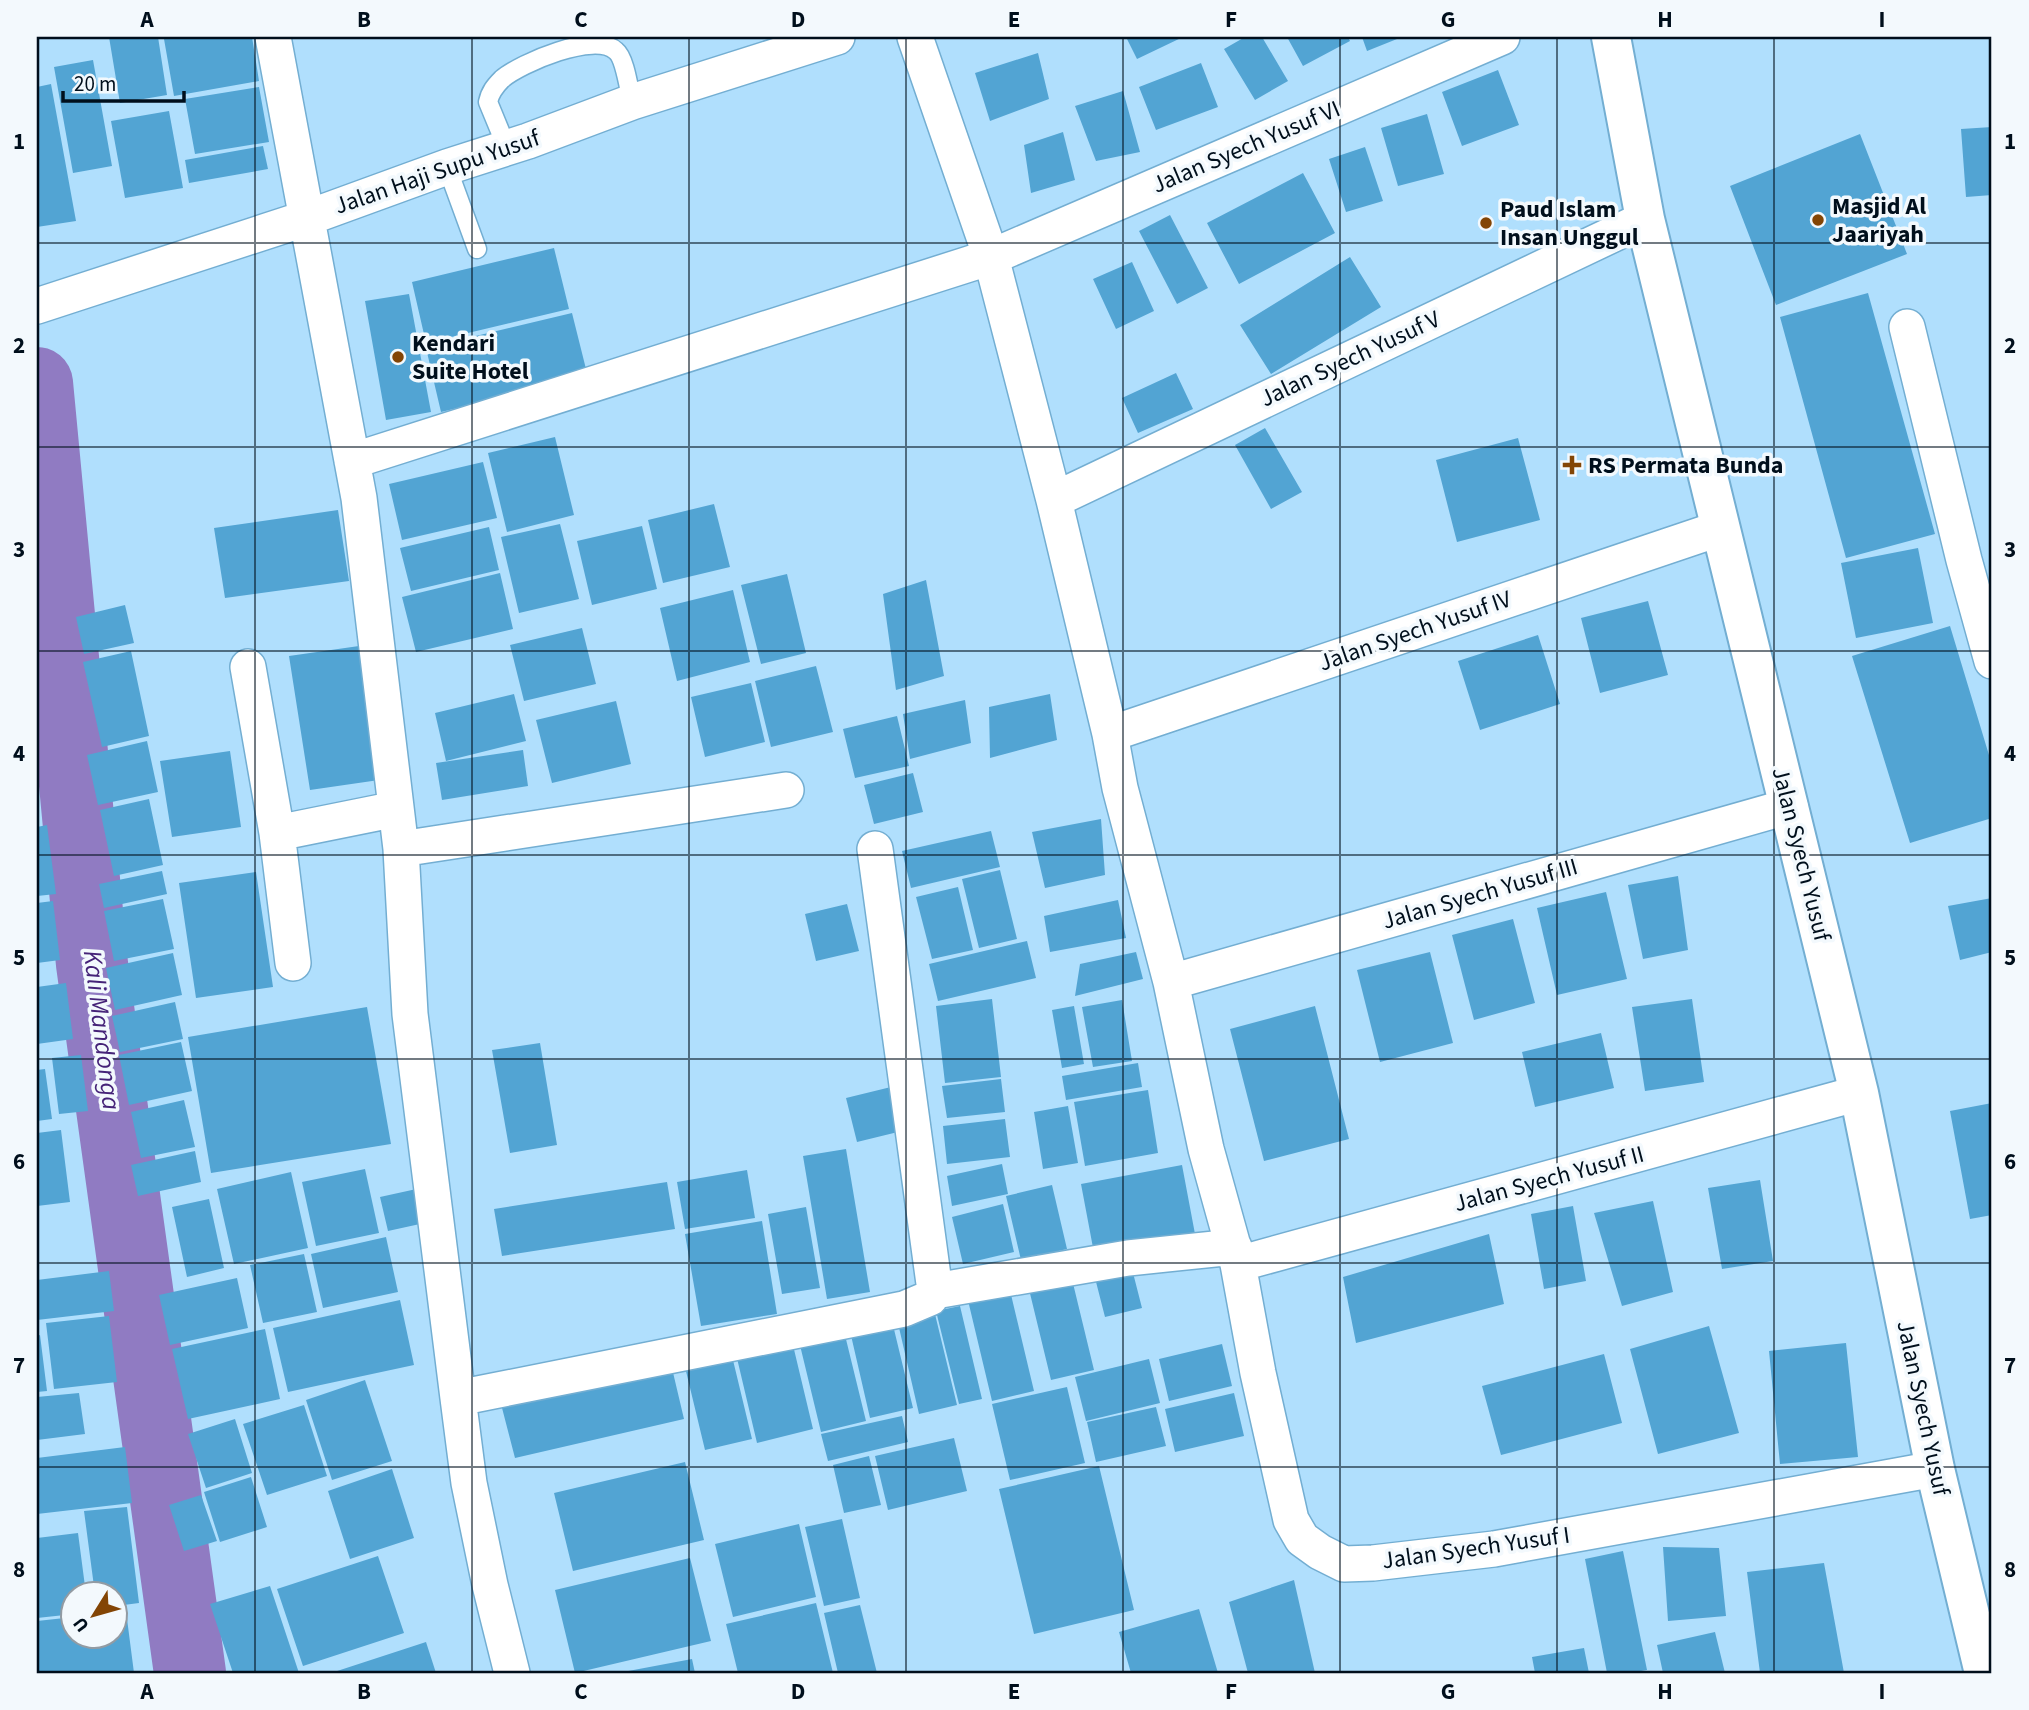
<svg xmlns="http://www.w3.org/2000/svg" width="2029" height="1710" font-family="'Source Sans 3',sans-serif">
	<rect width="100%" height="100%" fill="#b0dffd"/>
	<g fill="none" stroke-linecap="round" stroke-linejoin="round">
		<!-- river -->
		<path stroke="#907bc2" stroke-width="72" d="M37,383L92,964L190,1673"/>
	</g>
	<!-- building -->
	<path fill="#52a4d3" d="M109,37H158L167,95L120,103Z
		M176,37H252L259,81L174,96L164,39Z
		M1126,37H1183L1137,59Z
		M1245,37H1262L1288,81L1255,100L1224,49Z
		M1287,37H1348L1350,41L1303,66Z
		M1362,37H1402L1367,51Z
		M1038,53L1049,99L990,121L975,73Z
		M93,60L112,166L73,173L54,67Z
		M1201,63L1218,107L1156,130L1139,87Z
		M1498,70L1519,125L1462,146L1442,92Z
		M51,84L76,221L37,227V87Z
		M259,87L269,142L195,154L185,99Z
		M1123,91L1140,152L1096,161L1075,106Z
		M169,111L183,188L125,198L111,121Z
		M1427,114L1444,174L1398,186L1381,128Z
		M1992,127V195L1966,197L1961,129Z
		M1063,132L1075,180L1031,193L1024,145Z
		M1860,134L1907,254L1776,305L1730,186Z
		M263,146L268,169L189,183L185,160Z
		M1365,147L1383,201L1346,212L1329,159Z
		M1303,173L1335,233L1239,284L1207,223Z
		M1170,215L1208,288L1177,304L1139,231Z
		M554,248L569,309L426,343L412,282Z
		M1350,257L1381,307L1271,374L1240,325Z
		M1132,262L1154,311L1116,329L1093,279Z
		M1868,293L1935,534L1846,558L1780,317Z
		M409,294L431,412L386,420L365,301Z
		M572,313L588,377L441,412L426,348Z
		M1176,373L1193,409L1138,433L1122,398Z
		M1265,428L1302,492L1271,509L1235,445Z
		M555,437L574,515L507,532L488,453Z
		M1518,438L1540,520L1457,542L1436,460Z
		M483,462L497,518L402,540L389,484Z
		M714,504L730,567L663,583L648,520Z
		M338,510L349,581L225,598L214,528Z
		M560,524L579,599L519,613L501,537Z
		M642,526L657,589L592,605L577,541Z
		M489,527L499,570L411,591L400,548Z
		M1918,548L1933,623L1856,638L1841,563Z
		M500,573L513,629L416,652L402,597Z
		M787,574L806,653L761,664L741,585Z
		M926,580L944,676L896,690L883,594Z
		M733,590L750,662L677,681L660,608Z
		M1648,601L1668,675L1600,693L1581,618Z
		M125,605L134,643L84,654L76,617Z
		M1950,626L1992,765V818L1910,843L1852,656Z
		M582,628L596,684L524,701L510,645Z
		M1538,635L1560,704L1480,730L1458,661Z
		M359,646L379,780L310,790L289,656Z
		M131,651L149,736L102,747L83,662Z
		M816,666L833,732L771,747L755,681Z
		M751,683L765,742L705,757L691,697Z
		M514,694L526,741L446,761L435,713Z
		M1050,694L1057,740L990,758L989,707Z
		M965,700L971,743L910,759L903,714Z
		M616,701L631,764L552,783L536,720Z
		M897,716L909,766L855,778L843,729Z
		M147,741L158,792L98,805L87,755Z
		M523,750L528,786L442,800L436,763Z
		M230,751L241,827L172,837L160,761Z
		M913,773L923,812L874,824L864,785Z
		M149,799L163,865L114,876L100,810Z
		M1101,819L1105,875L1045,888L1032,832Z
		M47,825L56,894L37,896V827Z
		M991,831L1000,867L911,888L902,851Z
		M1000,870L1017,939L979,948L962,879Z
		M162,871L167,894L104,908L99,884Z
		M256,872L273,987L196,998L179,883Z
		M1678,876L1688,950L1643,959L1628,885Z
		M958,887L973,950L932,959L916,897Z
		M1606,892L1627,979L1557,995L1537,908Z
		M1992,898V952L1960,960L1948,906Z
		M163,899L174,949L114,961L104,911Z
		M1118,900L1126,938L1050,952L1044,916Z
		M53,901L60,960L37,963V903Z
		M847,904L859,951L816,961L805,914Z
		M1513,919L1535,1003L1474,1020L1452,935Z
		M1027,941L1036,978L938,1001L929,964Z
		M1136,952L1143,979L1075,996L1080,964Z
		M1430,952L1453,1043L1380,1062L1357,970Z
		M173,953L182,995L115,1010L106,968Z
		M66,983L73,1039L37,1044V987Z
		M992,999L1001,1077L945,1083L936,1006Z
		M1692,999L1704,1082L1645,1091L1632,1007Z
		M1122,1000L1132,1061L1093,1067L1082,1007Z
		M175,1002L183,1039L120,1052L112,1016Z
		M1074,1006L1084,1064L1062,1068L1052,1010Z
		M1315,1006L1349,1139L1264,1161L1230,1029Z
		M367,1007L391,1144L211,1173L188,1037Z
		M1601,1033L1614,1088L1535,1107L1522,1052Z
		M181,1042L192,1091L129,1105L119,1055Z
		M540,1043L557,1145L510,1153L492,1050Z
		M81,1055L88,1111L59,1114L52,1058Z
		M1138,1063L1142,1087L1066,1100L1062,1076Z
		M45,1069L52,1119L37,1121V1070Z
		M1001,1079L1005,1112L947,1118L942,1086Z
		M891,1087L902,1131L857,1142L846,1098Z
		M1148,1090L1158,1153L1085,1166L1074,1102Z
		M184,1100L195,1147L141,1158L131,1112Z
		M1992,1103V1215L1970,1219L1950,1111Z
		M1068,1106L1078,1163L1043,1169L1034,1112Z
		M1005,1119L1010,1157L947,1164L943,1126Z
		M61,1130L70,1202L37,1206V1133Z
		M846,1149L870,1292L827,1299L803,1156Z
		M195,1151L201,1182L138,1196L131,1165Z
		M1002,1164L1008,1194L952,1206L947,1176Z
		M1182,1165L1195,1234L1094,1253L1081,1184Z
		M365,1169L379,1233L316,1246L302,1182Z
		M747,1170L755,1218L685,1229L677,1182Z
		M291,1172L308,1248L234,1264L217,1189Z
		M1760,1180L1773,1261L1722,1269L1708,1188Z
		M667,1182L675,1229L502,1256L494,1209Z
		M1052,1185L1067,1249L1021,1260L1006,1196Z
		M421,1188L429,1222L388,1231L380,1197Z
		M209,1199L224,1268L187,1277L172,1207Z
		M1653,1201L1673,1292L1622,1306L1594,1213Z
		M1003,1204L1014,1252L963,1264L952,1217Z
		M1573,1206L1586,1281L1544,1289L1531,1214Z
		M806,1207L820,1288L782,1294L768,1214Z
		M762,1221L777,1314L701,1326L685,1234Z
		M1489,1234L1504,1304L1356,1343L1343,1277Z
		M386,1237L398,1292L323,1308L311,1254Z
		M304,1254L317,1312L263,1323L250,1265Z
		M1131,1265L1142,1308L1105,1317L1094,1274Z
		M109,1271L114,1311L37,1320V1280Z
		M1070,1271L1094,1370L1051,1380L1027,1281Z
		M237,1278L248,1328L170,1345L159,1295Z
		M1008,1282L1034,1391L992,1401L966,1292Z
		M400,1300L414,1365L288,1392L273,1328Z
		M960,1306L982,1399L959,1404L936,1311Z
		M934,1310L957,1405L919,1414L897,1319Z
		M109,1316L117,1382L54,1389L46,1323Z
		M892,1321L913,1408L870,1418L850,1331Z
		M1709,1326L1739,1433L1658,1454L1630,1349Z
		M843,1327L866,1421L821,1432L798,1337Z
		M265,1329L280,1399L188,1419L172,1349Z
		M40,1335L47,1391L37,1392V1336Z
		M792,1341L813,1429L757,1443L736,1354Z
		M1846,1343L1858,1457L1780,1464L1769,1351Z
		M1222,1344L1232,1386L1169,1401L1159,1359Z
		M1604,1354L1622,1423L1501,1455L1482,1386Z
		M732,1356L752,1439L705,1450L685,1367Z
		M1149,1359L1160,1403L1086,1421L1075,1377Z
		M671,1364L684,1419L515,1458L501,1404Z
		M365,1380L392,1461L332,1480L306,1400Z
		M1067,1387L1085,1463L1010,1480L992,1404Z
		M79,1393L85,1434L37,1440V1397Z
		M1234,1393L1244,1436L1175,1452L1165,1409Z
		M304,1405L327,1476L267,1495L243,1424Z
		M1156,1407L1166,1446L1096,1462L1087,1422Z
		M902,1416L908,1442L828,1461L821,1434Z
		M235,1419L252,1473L206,1488L188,1434Z
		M954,1438L967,1491L888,1510L875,1456Z
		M125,1447L132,1503L37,1514V1458Z
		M869,1456L881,1505L844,1513L833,1465Z
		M685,1462L704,1540L573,1571L554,1493Z
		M1099,1466L1134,1610L1034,1634L999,1489Z
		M392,1469L414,1538L350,1559L328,1491Z
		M251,1477L267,1527L220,1542L204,1492Z
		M201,1495L217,1541L184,1551L169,1505Z
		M127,1507L139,1603L116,1606V1594H95L84,1511Z
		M842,1519L860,1598L824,1606L805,1527Z
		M799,1524L816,1597L733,1617L715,1544Z
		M78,1533L86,1594H74V1614L37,1618V1538Z
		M1663,1547L1719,1548L1726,1616L1668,1621Z
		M1623,1551L1647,1670L1629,1673H1607L1585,1559Z
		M378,1556L404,1633L303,1666L277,1589Z
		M690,1558L711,1641L575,1673L555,1590Z
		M1824,1563L1844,1673H1760L1747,1572Z
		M1294,1580L1315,1673H1248L1229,1602Z
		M270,1586L299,1673H233L210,1604Z
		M816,1603L833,1673H738L726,1624Z
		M860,1605L877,1673H838L824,1613Z
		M1199,1609L1218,1673H1131L1119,1632Z
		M126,1611L134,1673H37V1621L74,1617V1636H116V1612Z
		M1715,1632L1725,1673H1663L1657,1645Z
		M426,1642L436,1673H331Z
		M1584,1648L1589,1673H1535L1532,1657Z
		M692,1659L695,1673H623V1672Z"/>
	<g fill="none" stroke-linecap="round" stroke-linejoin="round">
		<!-- lane casing -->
		<g stroke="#73aed2" stroke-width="21">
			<path id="lane" d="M507,148L488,102C490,92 495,86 502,79C521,63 595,31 616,51C625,58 629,90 632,102
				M447,167L477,249"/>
		</g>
		<!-- street casing -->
		<g stroke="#73aed2" stroke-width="38">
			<path id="street" d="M273,37L359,498L401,849L410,1014L458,1398L469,1483L490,1585L512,1673
				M915,37L991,257L1054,500L1110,734L1120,788L1171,982L1206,1149L1238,1264L1258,1373L1291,1520L1302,1539L1320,1552L1344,1564L1373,1563L1494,1549L1935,1469
				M37,306L307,218L447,167L528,141L632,102L837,37
				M1907,327L1964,560L1992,661
				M352,461L991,257L1502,37
				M1054,500L1645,219
				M248,667L277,833
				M1110,734L1721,528
				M401,849L786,790
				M293,963L277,833L396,809
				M1171,982L1790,806
				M1238,1264L1859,1093
				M935,1291L1128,1258L1234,1247
				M458,1398L904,1309L930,1298L935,1291L875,849"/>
		</g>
		<!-- secondary casing -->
		<g stroke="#73aed2" stroke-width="42">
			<path id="secondary" d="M1611,37L1645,219L1859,1093L1935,1469L1984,1673"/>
		</g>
		<!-- lane -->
		<use href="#lane" stroke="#fff" stroke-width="18"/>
		<!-- street -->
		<use href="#street" stroke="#fff" stroke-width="35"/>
		<!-- secondary -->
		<use href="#secondary" stroke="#fff" stroke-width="38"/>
	</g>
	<!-- grid -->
	<path fill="none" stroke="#000f1c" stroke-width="2" stroke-opacity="0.55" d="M255,37V1673M472,37V1673M689,37V1673M906,37V1673M1123,37V1673M1340,37V1673M1557,37V1673M1774,37V1673M37,243H1992M37,447H1992M37,651H1992M37,855H1992M37,1059H1992M37,1263H1992M37,1467H1992"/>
	<!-- markers -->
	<g fill="#834505" stroke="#f3f9fd" stroke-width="2.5">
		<circle cx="1818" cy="220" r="7"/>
		<circle cx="1486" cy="223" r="7"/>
		<circle cx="398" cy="357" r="7"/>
		<path d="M1568.5 454.5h7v7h7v7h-7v7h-7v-7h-7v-7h7z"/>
	</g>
	<g text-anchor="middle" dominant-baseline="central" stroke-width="7" stroke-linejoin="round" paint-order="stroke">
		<!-- street labels -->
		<g font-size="24" fill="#000f1c" stroke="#f3f9fd">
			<text transform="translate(1246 147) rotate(-23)">Jalan Syech Yusuf VI</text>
			<text transform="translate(437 172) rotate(-19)">Jalan Haji Supu Yusuf</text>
			<text transform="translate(1350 359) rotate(-25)">Jalan Syech Yusuf V</text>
			<text transform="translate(1415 631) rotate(-19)">Jalan Syech Yusuf IV</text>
			<text transform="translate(1801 854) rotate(76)">Jalan Syech Yusuf</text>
			<text transform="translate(1480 894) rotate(-16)">Jalan Syech Yusuf III</text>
			<text transform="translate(1549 1179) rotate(-15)">Jalan Syech Yusuf II</text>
			<text transform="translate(1923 1408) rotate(78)">Jalan Syech Yusuf</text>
			<text transform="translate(1476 1548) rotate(-8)">Jalan Syech Yusuf I</text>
		</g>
		<!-- poi labels -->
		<g font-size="24" font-weight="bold" fill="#000f1c" stroke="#f3f9fd" text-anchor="start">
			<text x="1832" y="206">Masjid Al<tspan x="1832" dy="28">Jaariyah</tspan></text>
			<text x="1500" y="209">Paud Islam<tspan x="1500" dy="28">Insan Unggul</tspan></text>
			<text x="412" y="343">Kendari<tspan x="412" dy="28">Suite Hotel</tspan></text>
			<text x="1588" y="465">RS Permata Bunda</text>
		</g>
		<!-- water labels -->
		<g font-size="26" font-style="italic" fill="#452378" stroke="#f3f9fd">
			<text transform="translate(102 1030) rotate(83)">Kali Mandonga</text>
		</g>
	</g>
	<!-- border -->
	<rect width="2029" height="1710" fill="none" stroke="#f3f9fd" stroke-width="77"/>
	<!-- north arrow -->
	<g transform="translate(94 1615) rotate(233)"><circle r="33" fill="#f3f9fd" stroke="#929ba3" stroke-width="2"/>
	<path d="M0-5L12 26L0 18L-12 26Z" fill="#834505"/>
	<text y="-10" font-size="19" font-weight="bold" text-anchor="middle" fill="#000f1c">U</text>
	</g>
	<!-- scale -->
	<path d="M63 91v10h121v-10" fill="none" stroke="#000f1c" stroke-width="3.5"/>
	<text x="74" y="91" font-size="21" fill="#000f1c" stroke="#f3f9fd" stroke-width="5" paint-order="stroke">20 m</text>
	<rect x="38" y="38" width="1952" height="1634" fill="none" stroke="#000f1c" stroke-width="2.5"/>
	<g font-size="23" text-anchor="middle" font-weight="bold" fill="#000f1c">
		<text x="147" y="27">A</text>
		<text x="364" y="27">B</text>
		<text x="581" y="27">C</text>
		<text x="798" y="27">D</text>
		<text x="1014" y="27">E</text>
		<text x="1231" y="27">F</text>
		<text x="1448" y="27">G</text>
		<text x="1665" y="27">H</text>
		<text x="1882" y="27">I</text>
		<text x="19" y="149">1</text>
		<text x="2010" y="149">1</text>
		<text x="19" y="353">2</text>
		<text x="2010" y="353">2</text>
		<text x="19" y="557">3</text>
		<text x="2010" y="557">3</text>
		<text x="19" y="761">4</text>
		<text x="2010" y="761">4</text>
		<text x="19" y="965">5</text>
		<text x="2010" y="965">5</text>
		<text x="19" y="1169">6</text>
		<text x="2010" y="1169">6</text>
		<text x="19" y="1373">7</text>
		<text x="2010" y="1373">7</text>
		<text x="19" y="1577">8</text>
		<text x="2010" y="1577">8</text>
		<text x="147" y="1699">A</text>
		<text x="364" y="1699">B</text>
		<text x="581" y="1699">C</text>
		<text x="798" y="1699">D</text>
		<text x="1014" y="1699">E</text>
		<text x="1231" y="1699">F</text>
		<text x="1448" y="1699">G</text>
		<text x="1665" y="1699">H</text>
		<text x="1882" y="1699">I</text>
	</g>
</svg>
